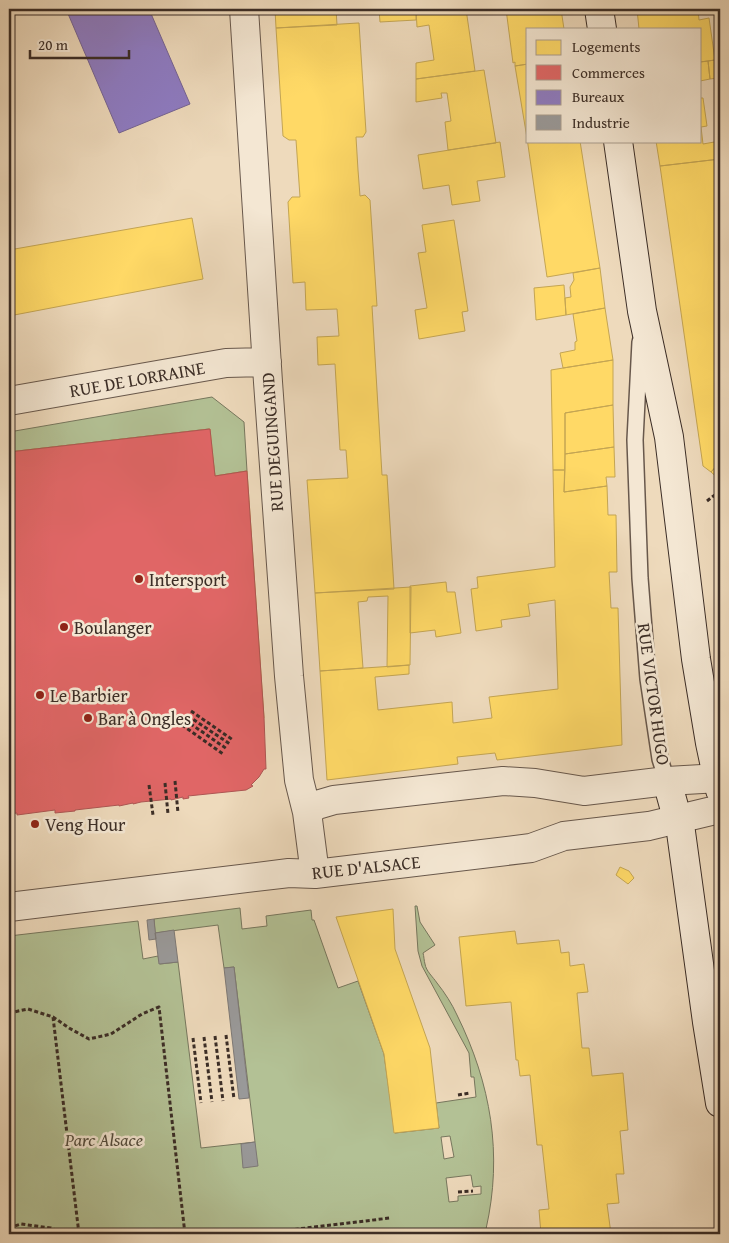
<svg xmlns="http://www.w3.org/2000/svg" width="729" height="1243" font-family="'Gentium Book Plus',serif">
	<rect width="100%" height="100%" fill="#eedabc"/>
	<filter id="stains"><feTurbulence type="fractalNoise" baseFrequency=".004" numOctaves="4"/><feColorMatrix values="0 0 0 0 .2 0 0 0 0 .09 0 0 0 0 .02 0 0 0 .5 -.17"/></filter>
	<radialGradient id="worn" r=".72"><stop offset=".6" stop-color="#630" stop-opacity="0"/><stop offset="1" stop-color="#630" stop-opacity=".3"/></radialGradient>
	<!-- green -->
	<path fill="#b3c195" stroke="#77775e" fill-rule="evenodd" d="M212,397L244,422L247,471L215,476L209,429L9,452V432Z
		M415,906H417L420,922L435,945L423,953C424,956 424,961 425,964C426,971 433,977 437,983C445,993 452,1004 457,1015C491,1084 503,1154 486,1229L487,1234H9V936L138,921L143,959L158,956L160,964L178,962L201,1148L255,1142L234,967L224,968L218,925L155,933L154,919L240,908L242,929L267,926L266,916L311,910L312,920H314L338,988L358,981L384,1054L395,1133L439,1128L436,1103L476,1097L474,1077H471L469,1053L422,966L418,951ZM450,1136L454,1157L444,1159L441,1137ZM471,1175L473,1187L481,1186V1194L458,1196V1201L449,1202L446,1178Z"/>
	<!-- homes -->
	<path fill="#ffd966" stroke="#c4a553" d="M275,9H336L337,25L276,28Z
		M379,9H424L416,10V20L380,22Z
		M424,9H466L475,71L416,79V63L434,60L429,25L417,27L416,10Z
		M506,9H561L564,29H528V64L515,66V62L513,63Z
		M637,9H698L699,20L709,18L715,60L700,62V29H639Z
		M358,23H359L366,132L363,137H356L358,170L360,196L365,195L370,200L377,306H372L382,475H387L394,589L315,593L307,480L348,478L346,450H340L335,364L318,365L317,337L339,336L337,309L306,310L305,282L293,283L288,202L292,197H300L296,140H289L283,136L276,28Z
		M715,60L718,78L710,79L708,61Z
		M708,61L710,79L700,81V62Z
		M528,64V138H527L515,66Z
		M484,70L496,143L448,150L445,122L451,121L447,93H441L442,98L416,102V79Z
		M700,98H703L707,126L701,127L703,144L720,141V159L660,166L656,141H700Z
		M527,138L528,141H580L600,268L547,277Z
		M500,142L505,177L477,181L480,201L452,205L449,185L423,189L418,155Z
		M720,159V462L711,472L703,466L660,166Z
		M192,218L203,279L9,316V250Z
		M454,220L468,311L462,312L465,331L419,339L415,310L427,308L418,253L426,252L422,225Z
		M600,268L605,308L566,315L565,298L571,297L570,287L574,280L573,273Z
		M564,285L566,315L536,320L534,288Z
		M605,308L613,360L563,368L560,353L575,350V342L577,341L573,314Z
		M613,360V405L565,413V470H553L551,370Z
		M613,405L614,447L565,454V413Z
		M210,429L215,476L247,471L264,718L228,720L50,601L27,604L9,452Z
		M614,447L615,477H606L607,486L564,492L565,454Z
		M720,462V480L711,472Z
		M553,470H565L564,492L607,486L608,515H616L617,572H609L611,608H618L622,745L497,760L495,753L457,757L458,764L327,780L320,671L409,665V674L375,677L378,710L452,702L453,723L492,718L489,697L558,689L555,600L528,604L530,616L501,620L502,627L476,631L471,589L478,588L477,577L555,567Z
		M446,582L447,592H455L461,633L436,637L435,630L410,633V586Z
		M411,587L410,665L387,667L388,596L368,597L367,601L358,602L363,668L320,671L315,593Z
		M620,867L629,871L634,878L628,884L616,875Z
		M393,909L395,949L430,1048L439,1128L394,1133L384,1054L336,917Z
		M515,931L517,944L559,940L561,953L569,952L570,966L584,964L588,992L577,993L582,1048H589L592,1076L623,1073L628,1130L620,1131L624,1174H616L619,1203L607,1204L611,1234H541L539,1210L549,1209L542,1145H537L530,1075L520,1076L518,1060H516L511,1002L466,1006L459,937Z"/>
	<!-- shops -->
	<path fill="#e06666" stroke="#ae5553" d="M210,429L215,476L247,471L264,717L266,769H264L259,777L251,785L253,786L246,790L188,796L189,798L183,799V797L171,800V799L141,802L133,804V803L119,806V805L75,810V811L55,813V810L17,815V813L9,814V452Z"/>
	<!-- offices -->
	<path fill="#8e7cc3" stroke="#756494" d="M66,9H149L190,104L119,133Z"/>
	<!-- industry -->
	<path fill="#999" stroke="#7d7976" d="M154,919L156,939L149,940L147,920Z
		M174,930L178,962L159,964L155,933Z
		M234,967L249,1098L239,1099L224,968Z
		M255,1142L258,1166L243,1168L241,1144Z"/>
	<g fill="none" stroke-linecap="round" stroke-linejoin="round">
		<!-- service casing -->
		<g stroke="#68584c" stroke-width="18">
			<path id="service" d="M640,342L635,440L640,578L648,679L660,759L667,781"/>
		</g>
		<!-- minor casing -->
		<g stroke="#68584c" stroke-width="30">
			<path id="minor" d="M244,9L268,382L289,676L299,780L307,812L315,874
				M9,401L226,363L267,362
				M307,812L317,805L334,800L503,781L535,783L584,791L667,781L720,778
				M9,907L289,873L315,874L531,848L564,836L649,826L720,809"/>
		</g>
		<!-- secondary casing -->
		<g stroke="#3b2d26" stroke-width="30">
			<path id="secondary" d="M599,9L602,29
				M618,141L642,311L669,437L696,659L710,743L720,790
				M667,781L681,832L707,1022L720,1103"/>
		</g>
		<!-- path -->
		<path stroke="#3b2d26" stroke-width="3" stroke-dasharray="4 2.5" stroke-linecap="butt" d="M707,501L720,491
			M191,711L233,740
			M188,716L230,744
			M185,720L227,749
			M182,725L223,754
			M175,781L178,813
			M165,783L168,814
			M149,785L153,815
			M9,1013L28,1009L53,1017L69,1028L89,1039L111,1034L142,1014L159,1007L185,1234
			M53,1017L79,1234
			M226,1035L234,1099
			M215,1036L223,1101
			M204,1037L212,1102
			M193,1038L201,1103
			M458,1095L470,1093
			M458,1192L473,1191
			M9,1228L21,1224L51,1228L65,1234
			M256,1234L390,1218"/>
		<!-- service -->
		<use href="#service" stroke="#f4e7d3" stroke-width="15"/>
		<!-- minor -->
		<use href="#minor" stroke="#f4e7d3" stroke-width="28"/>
		<!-- secondary -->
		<use href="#secondary" stroke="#f4e7d3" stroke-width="28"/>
	</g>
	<!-- markers -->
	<g fill="#8f2418" stroke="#f4e7d3" stroke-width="2">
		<circle cx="139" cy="579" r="5"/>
		<circle cx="64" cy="627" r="5"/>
		<circle cx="40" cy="695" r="5"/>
		<circle cx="88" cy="718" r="5"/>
		<circle cx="35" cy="824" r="5"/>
	</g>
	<g text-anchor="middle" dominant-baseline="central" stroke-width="5" stroke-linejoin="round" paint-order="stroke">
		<!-- street labels -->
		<g font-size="18" fill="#3b2d26" stroke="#f4e7d3">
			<text transform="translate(137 379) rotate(-10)">RUE DE LORRAINE</text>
			<text transform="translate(272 442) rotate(-94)">RUE DEGUINGAND</text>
			<text transform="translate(654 694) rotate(82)">RUE VICTOR HUGO</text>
			<text transform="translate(366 867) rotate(-6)">RUE D'ALSACE</text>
		</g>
		<!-- poi labels -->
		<g font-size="18" fill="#3b2d26" stroke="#f4e7d3" text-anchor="start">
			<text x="149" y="579">Intersport</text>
			<text x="74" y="627">Boulanger</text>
			<text x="50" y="695">Le Barbier</text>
			<text x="98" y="718">Bar à Ongles</text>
			<text x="45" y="824">Veng Hour</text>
		</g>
		<!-- park labels -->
		<g font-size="18" font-style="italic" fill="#534b3c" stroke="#f4e7d3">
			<text x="104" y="1139">Parc Alsace</text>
		</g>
	</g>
	<!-- margin -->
	<rect width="729" height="1243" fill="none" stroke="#eedabc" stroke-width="30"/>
	<rect x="10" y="10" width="709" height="1223" fill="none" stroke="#3b2d26" stroke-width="2.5"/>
	<rect x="15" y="15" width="699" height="1213" fill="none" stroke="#3b2d26"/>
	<!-- legend -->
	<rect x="526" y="28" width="175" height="115" fill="#f4e7d3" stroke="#aa9d8e"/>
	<rect x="536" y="40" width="25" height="15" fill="#ffd966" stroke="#aa9d8e"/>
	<text x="572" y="52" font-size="15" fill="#3b2d26">Logements</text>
	<rect x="536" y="65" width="25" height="15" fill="#e06666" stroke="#aa9d8e"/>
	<text x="572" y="78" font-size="15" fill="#3b2d26">Commerces</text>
	<rect x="536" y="90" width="25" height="15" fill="#8e7cc3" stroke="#aa9d8e"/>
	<text x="572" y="102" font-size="15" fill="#3b2d26">Bureaux</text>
	<rect x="536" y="115" width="25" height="15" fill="#999999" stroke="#aa9d8e"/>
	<text x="572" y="128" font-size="15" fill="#3b2d26">Industrie</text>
	<!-- scale -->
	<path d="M30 50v8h99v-8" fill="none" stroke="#3b2d26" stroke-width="2.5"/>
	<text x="38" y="50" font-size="15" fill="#3b2d26" stroke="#f4e7d3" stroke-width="4" paint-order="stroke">20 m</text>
	<rect width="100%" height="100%" filter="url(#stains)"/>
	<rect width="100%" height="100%" fill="url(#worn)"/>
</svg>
